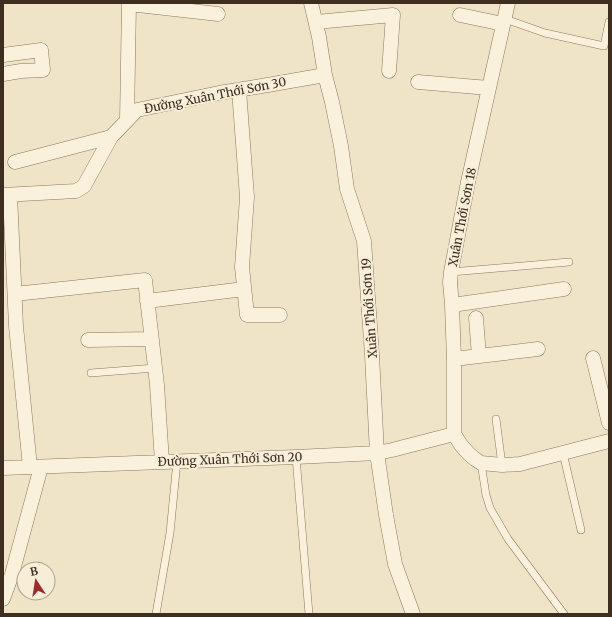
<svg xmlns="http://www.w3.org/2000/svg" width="612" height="617" font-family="Merriweather,serif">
	<rect width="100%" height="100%" fill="#f0e4c8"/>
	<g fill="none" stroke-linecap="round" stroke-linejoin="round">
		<!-- lane casing -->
		<g stroke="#8d765c" stroke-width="8">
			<path id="lane" d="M505,19L545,33L604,46L609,22
				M451,272L569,262
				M91,373L155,368
				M496,419L502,465
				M563,453L581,530
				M296,457L309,614
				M481,463L486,495L490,508L508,539L564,614
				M156,614L170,533L177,461"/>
		</g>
		<!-- street casing -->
		<g stroke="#8d765c" stroke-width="15">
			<path id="street" d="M311,3L319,37L325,75L332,102L341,146L347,189L364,241L372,355L377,453L386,515L395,564L413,614
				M460,15L503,24
				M316,22L393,15L389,71
				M3,55L41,50L43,70L21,71L3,74
				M418,82L489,88
				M239,90L247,197L242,267L247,315H280
				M127,120L129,4L218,14
				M15,162L111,137
				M3,195L76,191L84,186L111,137L137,110L219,93L256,87L325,75
				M10,195L16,326L30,467
				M15,294L145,280L157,385L162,462
				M147,301L244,289
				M452,305L564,289
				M476,318L479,356
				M88,340L151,339
				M593,358L609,423
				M454,359L538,349
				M454,434V359L452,305L450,282L451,272L468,182L508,3
				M454,434L461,445L469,454L475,459L481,463L502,465L520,464L609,441
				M3,468L296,457L377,453L392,450L454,434
				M3,599L12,574L41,467"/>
		</g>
		<!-- lane -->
		<use href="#lane" stroke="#faf1dc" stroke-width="7"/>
		<!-- street -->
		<use href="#street" stroke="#faf1dc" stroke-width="14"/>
	</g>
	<g text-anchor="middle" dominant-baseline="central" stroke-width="4" stroke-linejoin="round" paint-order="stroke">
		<!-- street labels -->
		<g font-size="12" fill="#3d2e20" stroke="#f7eed8">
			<text transform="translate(215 95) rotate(-11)">Đường Xuân Thới Sơn 30</text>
			<text transform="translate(462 217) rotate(-79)">Xuân Thới Sơn 18</text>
			<text transform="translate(369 308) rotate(-94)">Xuân Thới Sơn 19</text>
			<text transform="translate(230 459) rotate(-2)">Đường Xuân Thới Sơn 20</text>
		</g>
	</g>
	<!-- border -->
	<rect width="612" height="617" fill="none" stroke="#3d2e20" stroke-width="8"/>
	<!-- north arrow -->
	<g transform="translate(36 581) rotate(348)"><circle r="19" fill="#f7eed8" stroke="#ada18e"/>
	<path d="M0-3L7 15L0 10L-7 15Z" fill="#9e2a2b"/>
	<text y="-6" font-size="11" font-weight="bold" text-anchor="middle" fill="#3d2e20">B</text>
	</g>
</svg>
